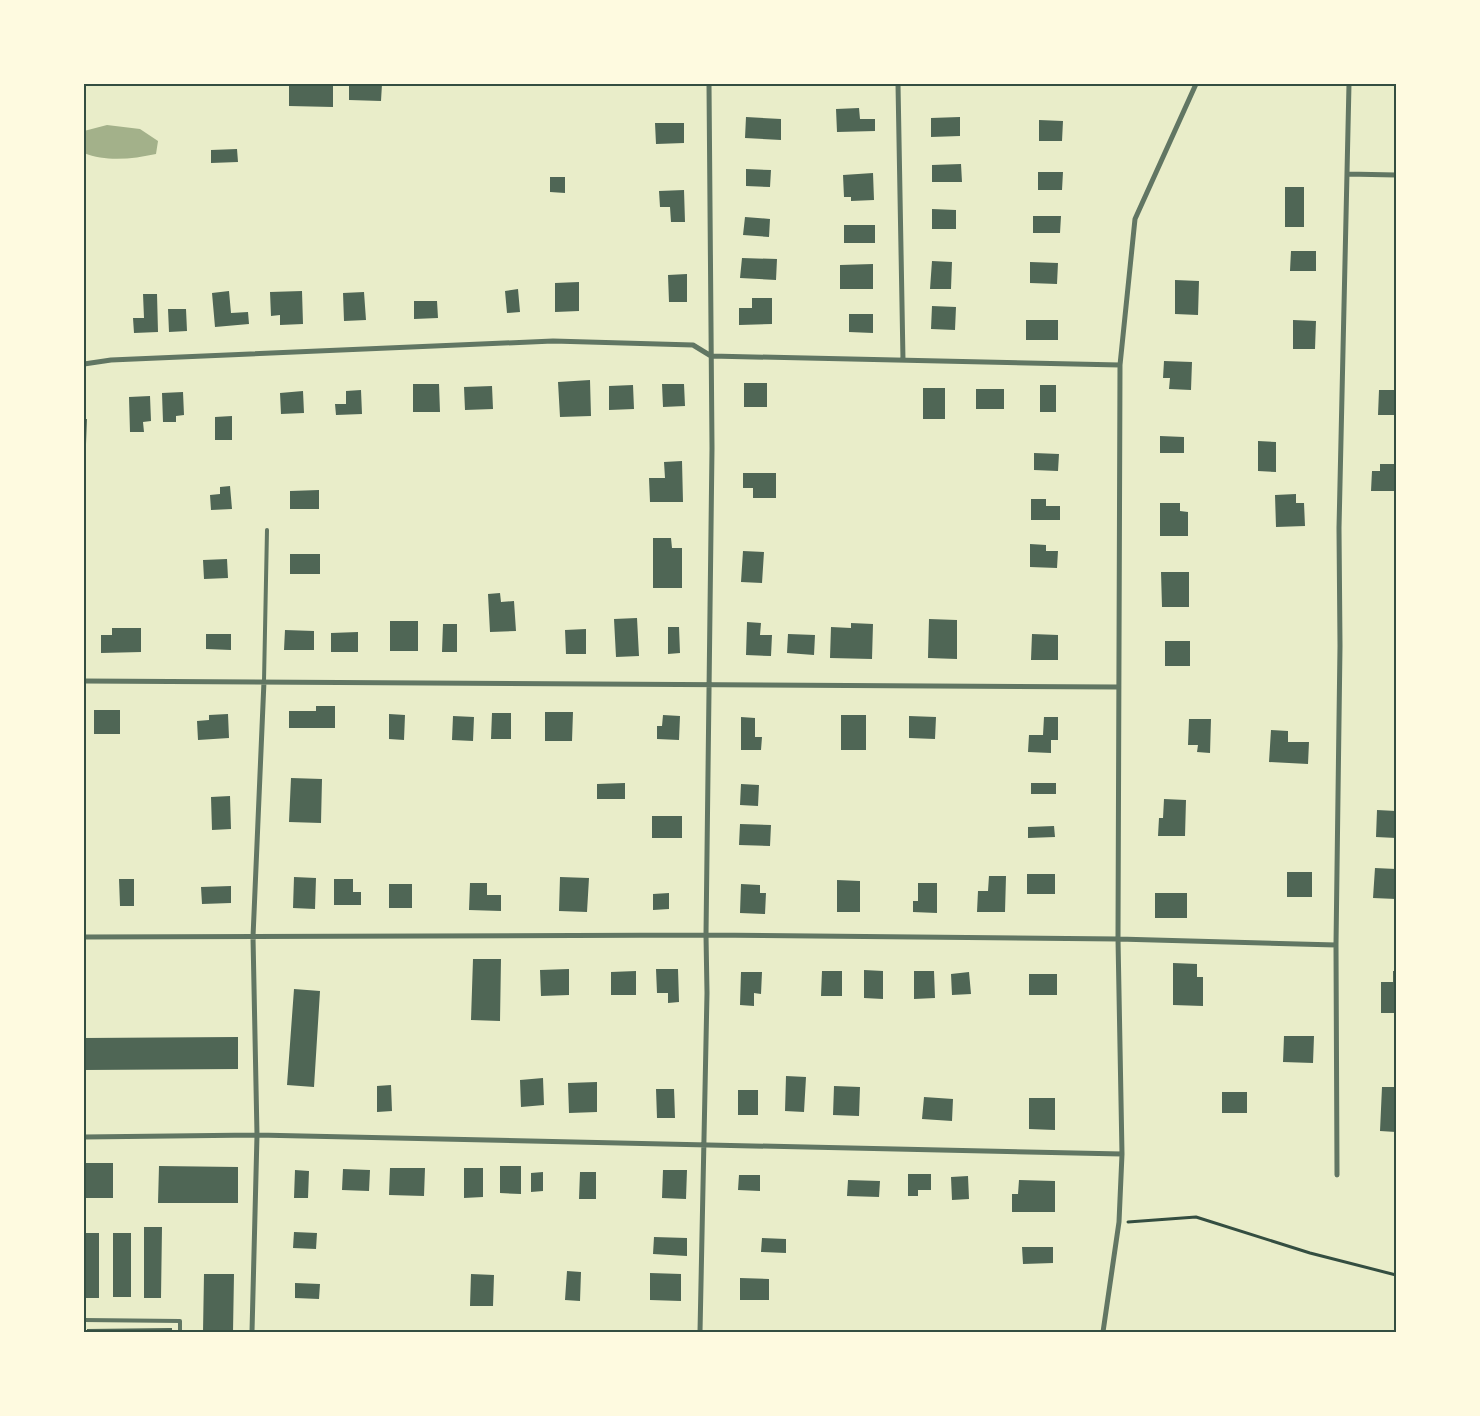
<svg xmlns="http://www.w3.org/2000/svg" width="1480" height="1416" font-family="'Golos Text',sans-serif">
	<rect width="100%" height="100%" fill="#e9edc9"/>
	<!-- water -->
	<path fill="#a3b18a" d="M107,125L140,129L158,141L156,154C133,159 106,162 84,153V131Z"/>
	<!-- building -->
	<path fill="#4f6655" d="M289,84H333V107L289,106Z
		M349,84H382L381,101L349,100Z
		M859,108L860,119H875V131L837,132L836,109Z
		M746,117L781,119V140L745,138Z
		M960,117V136L931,137V118Z
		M1039,120L1063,121L1062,141H1039Z
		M655,123H684V143L656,144Z
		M237,149L238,162L211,163V150Z
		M961,164L962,182H932V165Z
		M746,169L771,170L770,187L746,186Z
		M1038,172H1063L1062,190H1038Z
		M873,173L874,200L851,201V197H844L843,175Z
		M550,177H565V193L550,192Z
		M1285,187H1304V227H1285Z
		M684,190L685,222H671L670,207H660L659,191Z
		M932,209L956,210V229H932Z
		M1033,216H1061L1060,233H1033Z
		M745,217L770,219L769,237L743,235Z
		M844,225H875V243H844Z
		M1291,251H1316V271H1290Z
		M742,258L777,259L776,280L740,278Z
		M932,261L952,262L951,289H930Z
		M1030,262L1058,263L1057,284L1030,283Z
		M873,264V289H840V265Z
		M687,274V302H669L668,275Z
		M1175,280L1199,281L1198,315L1175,314Z
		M579,282V311L555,312V283Z
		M518,289L520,312L507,313L505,291Z
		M229,291L231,313L248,312L249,324L215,327L212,293Z
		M302,291L303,324L280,325V315L271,316L270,292Z
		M364,292L366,320L344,321L343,293Z
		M143,294H157L158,332L134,333L133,318H144Z
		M752,298H772V324L739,325V308H752Z
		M414,301H437L438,318L414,319Z
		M932,306L956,307L955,330L931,329Z
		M168,309H186L187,331L169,332Z
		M849,314H873V333L849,332Z
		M1026,320H1058V340H1026Z
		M1293,320L1316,321L1315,349H1293Z
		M1164,361L1192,362L1191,390L1169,389L1170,378H1163Z
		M590,380L591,416L560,417L558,382Z
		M744,383H767V407H744Z
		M413,384H439L440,412H413Z
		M662,384H684L685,406L663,407Z
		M633,385L634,409L609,410V386Z
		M1040,385H1056V412H1040Z
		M492,386L493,409L465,410L464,387Z
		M923,388H945V419H923Z
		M976,389H1004V409H976Z
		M361,390L362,414L336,415L335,404H346V391Z
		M1379,390H1396V415H1378Z
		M303,391L304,413L281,414L280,393Z
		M183,392L184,415L176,416V422H163L162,393Z
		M150,396L151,421L143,422L144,432H130L129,397Z
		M232,416V440H215V417Z
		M84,419H87L86,444H84Z
		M1160,436L1184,437V453H1160Z
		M1258,441L1276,442V472L1258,471Z
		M1034,453L1059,454L1058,471L1034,470Z
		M682,461L683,502H650L649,478H665L664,462Z
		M1380,464H1396V491H1371L1372,471H1380Z
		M743,473H776V498H753V488H743Z
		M230,486L232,509L211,510L210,495L220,494V487Z
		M319,490V509H290V491Z
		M1296,494V503H1304L1305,526L1276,527L1275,495Z
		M1031,499H1046V506H1060V520H1031Z
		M1160,503H1180V511L1188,512V536H1160Z
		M653,538H671L672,548H682V588H653Z
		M1030,544L1046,545V551H1058L1057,568L1030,567Z
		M743,551L764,552L762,583L741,582Z
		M290,554H320V574H290Z
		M227,559L228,578L204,579L203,560Z
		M1161,572H1189V607H1162Z
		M500,593L501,602L514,601L516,631L490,632L488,594Z
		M637,618L639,656L616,657L614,619Z
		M929,619L957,620V659L928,658Z
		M390,621H418V651H390Z
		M747,622L761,623L760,635H772L771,656L746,655Z
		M851,623L873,624L872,659L830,658L831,627L851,628Z
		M443,624H457V652H442Z
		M668,627H679L680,653L668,654Z
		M112,628H141V652L101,653V635H112Z
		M586,629V654H566L565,630Z
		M285,630L314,631V650H284Z
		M358,632V652H331V633Z
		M206,634H231V650L206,649Z
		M788,634L815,635L814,655L787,653Z
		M1032,634L1058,635V660H1031Z
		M1165,641H1190V666H1165Z
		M316,706H335V728H289V711H316Z
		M94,710H120V734H94Z
		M545,712H573L572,741H545Z
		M492,713H511V739H491Z
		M228,714L229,738L198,740L197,721L209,720V715Z
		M389,714L405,715L404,740L389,739Z
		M663,715L680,716L679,740L657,739V726H662Z
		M841,715H866V750H841Z
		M453,716L474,717L473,741L452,740Z
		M909,716L936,717L935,739L909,738Z
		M741,717L755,718V737H762L761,750H741Z
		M1044,717H1058V740H1051V753L1028,752L1029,735H1043Z
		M1189,719H1211L1210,753L1197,752L1198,745H1188Z
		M1271,730L1288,731V742H1309L1308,764L1269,762Z
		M291,778L322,779L321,823L289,822Z
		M625,783V799H597V784Z
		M1031,783H1056V794H1031Z
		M741,784L759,785L758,806L740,805Z
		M230,796L231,829L212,830L211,797Z
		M1164,799L1186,800L1185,836H1158L1159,818H1163Z
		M1377,810L1396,811V838L1376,837Z
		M652,816H682V838H652Z
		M740,824L771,825L770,846L739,845Z
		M1054,826L1055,837L1028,838V827Z
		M1375,868L1396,869V899L1373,898Z
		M1287,872H1312V897H1287Z
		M1027,874H1055V894H1027Z
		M989,876H1006L1005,912H977L978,891H988Z
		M294,877L316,878L315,909L293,908Z
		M560,877L589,878L587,912L559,911Z
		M119,879H134V906H120Z
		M334,879H353V892H361V905H334Z
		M837,880L860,881V912H837Z
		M470,883H487V895H501V911L469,910Z
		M918,883H937V913L913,912V901H918Z
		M389,884H412V908H389Z
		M741,884L760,885V893H766L765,914L740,913Z
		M231,886V903L202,904L201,887Z
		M669,893V909L653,910V894Z
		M1155,893H1187V918H1155Z
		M473,959H501L500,1021L471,1020Z
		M1173,963L1197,964V977H1203V1006L1173,1005Z
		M569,969V995L541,996L540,970Z
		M656,969H678L679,1002L668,1003V993H657Z
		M864,970L883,971V999L864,998Z
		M636,971V995H611V972Z
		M822,971H842V996H821Z
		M914,971H934L935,998L914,999Z
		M1393,971H1396V1013H1381V982H1393Z
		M741,972H762L761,994L754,993V1006L740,1005Z
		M969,972L971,994L952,995L951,974Z
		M1029,974H1057V995H1029Z
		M294,989L320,991L314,1087L287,1085Z
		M1284,1036H1314L1313,1063L1283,1062Z
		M238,1037V1069L84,1070V1038Z
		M786,1076L806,1077L804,1112L785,1111Z
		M543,1078L544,1105L521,1107L520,1080Z
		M597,1082V1112L569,1113L568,1083Z
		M391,1085L392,1111L377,1112V1086Z
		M834,1086L860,1087L859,1116L833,1115Z
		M1382,1087H1396V1132L1380,1131Z
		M656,1089H674L675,1118H657Z
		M738,1090H758V1115H738Z
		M1222,1092H1247V1113H1222Z
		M924,1097L953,1099L952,1121L922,1119Z
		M1029,1098H1055V1130L1029,1129Z
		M84,1163H113V1198H84Z
		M159,1166L238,1167V1203H158Z
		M500,1166H521V1194L500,1193Z
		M390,1168H425L424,1196L389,1195Z
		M464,1168H483V1197L464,1198Z
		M343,1169L370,1170L369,1191L342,1190Z
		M295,1170L309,1171L308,1198H294Z
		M663,1170H687L686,1199L662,1198Z
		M543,1172V1191L531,1192V1173Z
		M580,1172H596V1199H579Z
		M908,1174H931V1190H918V1196H908Z
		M739,1175H760V1191L738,1190Z
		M968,1176L969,1199L952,1200L951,1177Z
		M848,1180L880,1181L879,1197L847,1196Z
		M1019,1180L1055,1181V1212H1012V1194H1018Z
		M144,1227H162L161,1298H144Z
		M294,1232L317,1233L316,1249L293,1248Z
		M84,1233H99V1298H84Z
		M113,1233H131V1297H113Z
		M654,1237L687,1238V1256L653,1254Z
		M762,1238L786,1239V1253L761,1252Z
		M1022,1247H1053V1263L1023,1264Z
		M567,1271L581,1272L580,1301L565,1300Z
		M650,1273L681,1274V1301L650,1300Z
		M204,1274H234L233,1332H203Z
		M471,1274L494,1275L493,1306H470Z
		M740,1278L769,1279V1300H740Z
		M295,1283L320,1284L319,1299L295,1298Z
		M172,1328V1332H87V1329Z
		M840,1330H864V1332H840Z"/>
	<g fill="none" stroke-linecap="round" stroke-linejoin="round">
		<!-- path -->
		<path stroke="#344e41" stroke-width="3" d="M1128,1222L1196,1217L1310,1253L1396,1275"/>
		<!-- service -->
		<path stroke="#617663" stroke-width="4" d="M264,681L267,530
			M84,1320L180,1321V1332"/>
		<!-- minor -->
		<path stroke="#617663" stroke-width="5" d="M898,84L903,360
			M1347,174L1396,175
			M84,364L111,360L553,341L693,345L711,356L1120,365
			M84,681L1118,687
			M84,937L706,935L1118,939L1336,945
			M84,1137L257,1135L1122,1154
			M1337,1175L1336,945L1340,646L1339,528L1349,84
			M252,1332L257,1135L253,937L264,681
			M700,1332L707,993L706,935L712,448L709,84
			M1103,1332L1119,1222L1122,1154L1118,939L1120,365L1135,219L1196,84"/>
	</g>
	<!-- border -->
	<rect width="1480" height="1416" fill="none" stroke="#fefae0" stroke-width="170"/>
	<rect x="85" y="85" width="1310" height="1246" fill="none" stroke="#344e41" stroke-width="2"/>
</svg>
